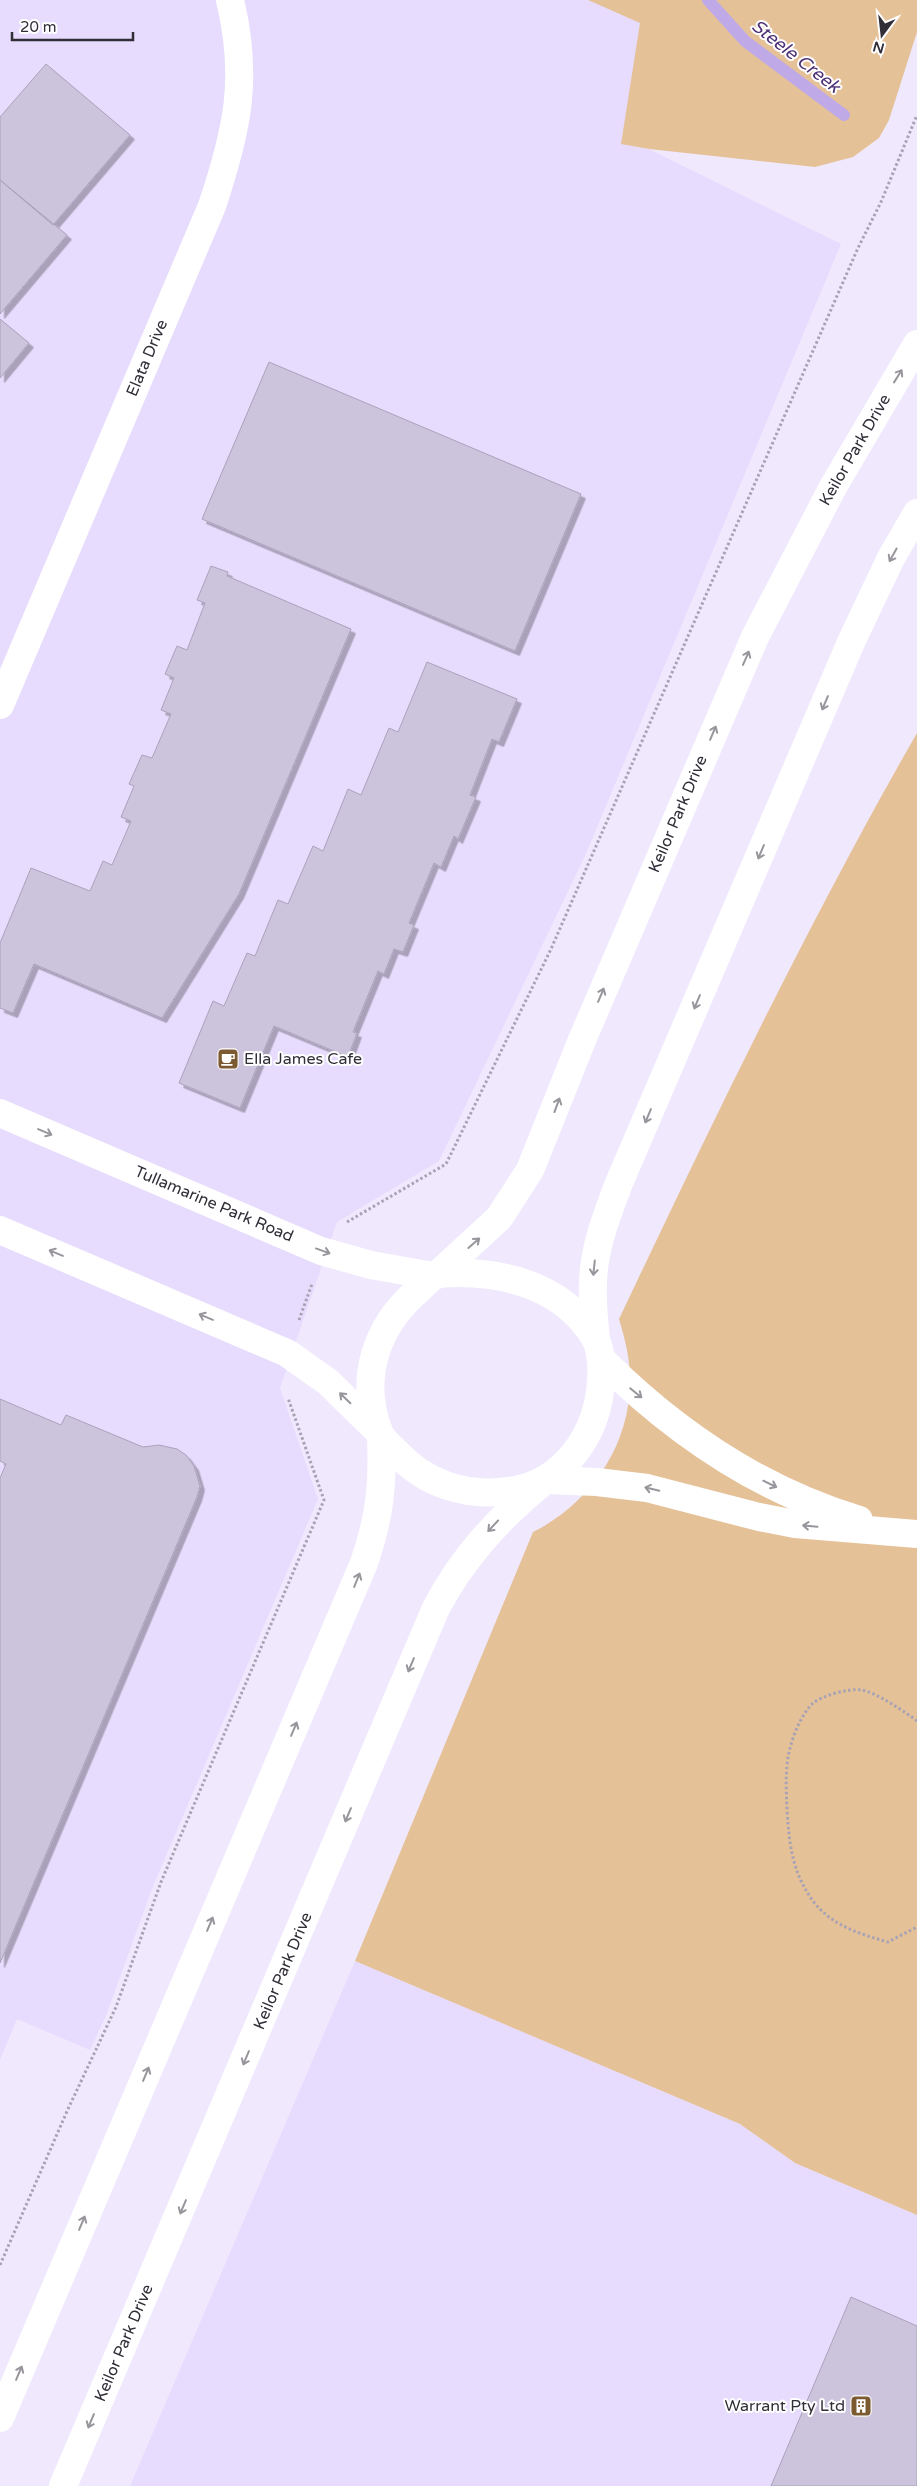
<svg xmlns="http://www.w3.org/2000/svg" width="917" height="2486" font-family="'Varela Round',sans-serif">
	<defs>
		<filter id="shadow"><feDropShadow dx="4.5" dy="4.5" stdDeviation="0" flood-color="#0004"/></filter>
	</defs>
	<rect width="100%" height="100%" fill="#f0e9fe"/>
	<!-- built -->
	<path fill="#e7dcfd" d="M0,0H588L641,22L622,144L649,149L841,244L585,856L439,1161L337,1222L280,1388L318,1499L152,1889L106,2016L90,2050L17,2019L0,2060Z
		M355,1961L740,2124L795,2163L917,2215V2486H130Z"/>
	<!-- green -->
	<path fill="#e5c198" d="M588,0H917V32L889,120L879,138L853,157L815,167L649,149L621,144L640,23Z
		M917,733V2215L795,2163L740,2124L355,1961L533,1532C590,1504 631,1445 630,1379C630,1359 625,1339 619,1319C713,1121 808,923 917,733Z"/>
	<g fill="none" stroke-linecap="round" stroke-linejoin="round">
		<!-- stream -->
		<path stroke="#bfaae7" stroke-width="12" d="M708,0L745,41L844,115"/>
	</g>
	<!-- building -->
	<path fill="#ccc4dd" stroke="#aaa2bb" filter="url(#shadow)" d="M46,64L130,135L53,225L0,180V117Z
		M0,180L67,235L0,314Z
		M0,319L29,343L0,378Z
		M269,362L581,494L515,651L202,519Z
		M211,566L228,572L227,576L351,629L239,894L162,1018L34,964L13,1013L0,1008V943L31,868L90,891L103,861L112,865L131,821L121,817L134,786L129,784L142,755L152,758L171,714L161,710L174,678L165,674L177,646L187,650L205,603L197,600Z
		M427,662L517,699L499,742L492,739L470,795L476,797L458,839L454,836L441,867L434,863L409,923L414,925L403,952L394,949L384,974L378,971L353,1032L357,1033L348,1057L274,1026L240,1108L179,1083L213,1001L224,1006L247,953L255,956L278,900L288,904L313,846L323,851L348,789L361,795L389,728L398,732Z
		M0,1399L61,1425L66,1415L143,1447L159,1445L177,1449L186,1455L194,1466L200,1486L197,1497L0,1963V1478L6,1464L0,1461Z
		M851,2297L917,2326V2486H771Z"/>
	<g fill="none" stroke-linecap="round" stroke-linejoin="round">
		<!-- path -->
		<path stroke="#a8a3b4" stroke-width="3" stroke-dasharray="2.5 2.5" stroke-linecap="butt" d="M347,1222L446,1164L551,949L858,248L881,202L917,115
			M299,1320L312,1284
			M917,1721C907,1713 874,1691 861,1690C849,1688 820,1696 812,1704C801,1716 794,1733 790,1748C785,1768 786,1788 787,1808C789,1844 792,1872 813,1901C832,1926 860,1934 888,1942L917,1927
			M0,2265L68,2109L116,2007L161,1882L324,1500L288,1398"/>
		<!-- minor -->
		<path stroke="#fff" stroke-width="28" d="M0,705L212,206C237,131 249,79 230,0
			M0,1113L321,1251L371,1265L433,1276
			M0,1230L287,1353L328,1382L379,1432
			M601,1359C673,1431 760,1490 859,1520
			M547,1480L597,1482L647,1488L759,1517L795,1524L917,1534"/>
		<!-- major -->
		<path stroke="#fff" stroke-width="28" d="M459,1273C512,1273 566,1290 595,1338C601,1349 602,1367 601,1379C599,1432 565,1484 509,1491C466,1497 425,1484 396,1452C390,1446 382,1440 379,1432C359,1380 375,1328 416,1292C422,1287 429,1278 436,1275C443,1273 452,1273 459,1273Z
			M437,1275L499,1218L530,1170L582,1040L755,637L833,487L917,344
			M596,1340C594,1321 592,1301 593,1282C594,1247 607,1215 619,1183L852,640L891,558L917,513
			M0,2418L364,1563C380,1516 383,1486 381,1436
			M63,2486L436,1608C463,1557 498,1519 543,1482"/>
	</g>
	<!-- one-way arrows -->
	<defs><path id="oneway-shaft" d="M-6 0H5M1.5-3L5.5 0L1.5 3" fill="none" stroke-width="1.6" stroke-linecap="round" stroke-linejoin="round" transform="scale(1.25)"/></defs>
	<g stroke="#98969c">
		<use href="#oneway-shaft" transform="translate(898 376) rotate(-58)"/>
		<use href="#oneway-shaft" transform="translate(893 555) rotate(119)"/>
		<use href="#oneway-shaft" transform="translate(746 658) rotate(-66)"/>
		<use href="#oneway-shaft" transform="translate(825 703) rotate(113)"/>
		<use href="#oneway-shaft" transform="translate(713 733) rotate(-67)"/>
		<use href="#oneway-shaft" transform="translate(761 852) rotate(113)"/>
		<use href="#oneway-shaft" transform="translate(601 995) rotate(-67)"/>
		<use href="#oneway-shaft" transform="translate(697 1002) rotate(113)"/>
		<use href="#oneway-shaft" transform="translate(557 1105) rotate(-70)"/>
		<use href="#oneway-shaft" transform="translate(648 1116) rotate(113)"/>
		<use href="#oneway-shaft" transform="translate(45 1132) rotate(23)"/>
		<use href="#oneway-shaft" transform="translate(474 1243) rotate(-41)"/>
		<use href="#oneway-shaft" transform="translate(323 1251) rotate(20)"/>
		<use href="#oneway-shaft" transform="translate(56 1253) rotate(-157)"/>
		<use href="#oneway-shaft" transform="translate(594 1268) rotate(96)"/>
		<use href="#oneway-shaft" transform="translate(206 1317) rotate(-157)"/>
		<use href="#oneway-shaft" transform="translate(636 1393) rotate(39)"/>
		<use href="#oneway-shaft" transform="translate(345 1398) rotate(-136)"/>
		<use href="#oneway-shaft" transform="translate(770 1484) rotate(26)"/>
		<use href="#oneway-shaft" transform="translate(652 1489) rotate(-167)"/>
		<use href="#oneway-shaft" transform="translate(493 1526) rotate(133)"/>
		<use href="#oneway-shaft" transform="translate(810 1526) rotate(-175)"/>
		<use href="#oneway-shaft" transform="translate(357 1580) rotate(-68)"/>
		<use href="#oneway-shaft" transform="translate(411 1665) rotate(113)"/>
		<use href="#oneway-shaft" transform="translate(294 1729) rotate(-67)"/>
		<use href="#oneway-shaft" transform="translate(348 1815) rotate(113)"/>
		<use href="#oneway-shaft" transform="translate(210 1924) rotate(-67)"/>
		<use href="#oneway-shaft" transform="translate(246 2058) rotate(113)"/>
		<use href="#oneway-shaft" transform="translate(146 2074) rotate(-67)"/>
		<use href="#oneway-shaft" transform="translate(183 2207) rotate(113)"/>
		<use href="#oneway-shaft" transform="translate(82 2223) rotate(-67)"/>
		<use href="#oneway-shaft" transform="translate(19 2373) rotate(-67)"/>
		<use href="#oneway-shaft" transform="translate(91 2421) rotate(113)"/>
	</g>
	<!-- icons -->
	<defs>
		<g id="cafe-square" transform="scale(1.125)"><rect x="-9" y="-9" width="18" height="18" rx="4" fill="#7b5a31" stroke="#fff"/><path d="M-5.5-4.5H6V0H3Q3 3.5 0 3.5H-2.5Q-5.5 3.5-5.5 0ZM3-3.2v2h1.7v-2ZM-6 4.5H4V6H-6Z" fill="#fff"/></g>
		<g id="building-square" transform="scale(1.125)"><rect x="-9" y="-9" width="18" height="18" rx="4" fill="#7b5a31" stroke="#fff"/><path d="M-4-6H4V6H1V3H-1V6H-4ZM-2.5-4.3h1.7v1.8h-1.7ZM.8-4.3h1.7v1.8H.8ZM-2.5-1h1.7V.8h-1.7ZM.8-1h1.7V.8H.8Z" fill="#fff"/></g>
	</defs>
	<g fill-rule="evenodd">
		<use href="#cafe-square" x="228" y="1059"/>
		<use href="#building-square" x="861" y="2406"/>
	</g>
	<g text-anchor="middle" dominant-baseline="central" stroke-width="4" stroke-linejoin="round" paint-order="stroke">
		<!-- street labels -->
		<g font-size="16" fill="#312e38" stroke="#fff">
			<text transform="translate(147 358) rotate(-67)">Elata Drive</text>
			<text transform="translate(855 450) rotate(-60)">Keilor Park Drive</text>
			<text transform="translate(678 814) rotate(-67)">Keilor Park Drive</text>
			<text transform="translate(214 1204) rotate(23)">Tullamarine Park Road</text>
			<text transform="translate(283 1971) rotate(-67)">Keilor Park Drive</text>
			<text transform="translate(124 2343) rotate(-67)">Keilor Park Drive</text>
		</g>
		<!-- poi labels -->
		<g font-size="16" fill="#312e38" stroke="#fff" text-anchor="start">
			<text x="244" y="1059">Ella James Cafe</text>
			<text x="845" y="2406" text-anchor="end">Warrant Pty Ltd</text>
		</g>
		<!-- water labels -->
		<g font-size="18" font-style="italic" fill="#4d2f76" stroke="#fff">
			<text transform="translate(796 56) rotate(38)">Steele Creek</text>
		</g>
	</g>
	<!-- north arrow -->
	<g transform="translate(882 35) rotate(195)" stroke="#ffffff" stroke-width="4" paint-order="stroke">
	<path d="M0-4L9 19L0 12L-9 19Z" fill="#312e38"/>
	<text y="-8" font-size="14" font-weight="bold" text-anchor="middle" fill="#312e38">N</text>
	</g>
	<!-- scale -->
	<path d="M12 32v8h121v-8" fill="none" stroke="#312e38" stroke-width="2.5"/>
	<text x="20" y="32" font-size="15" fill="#312e38" stroke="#ffffff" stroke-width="4" paint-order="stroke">20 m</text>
</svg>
